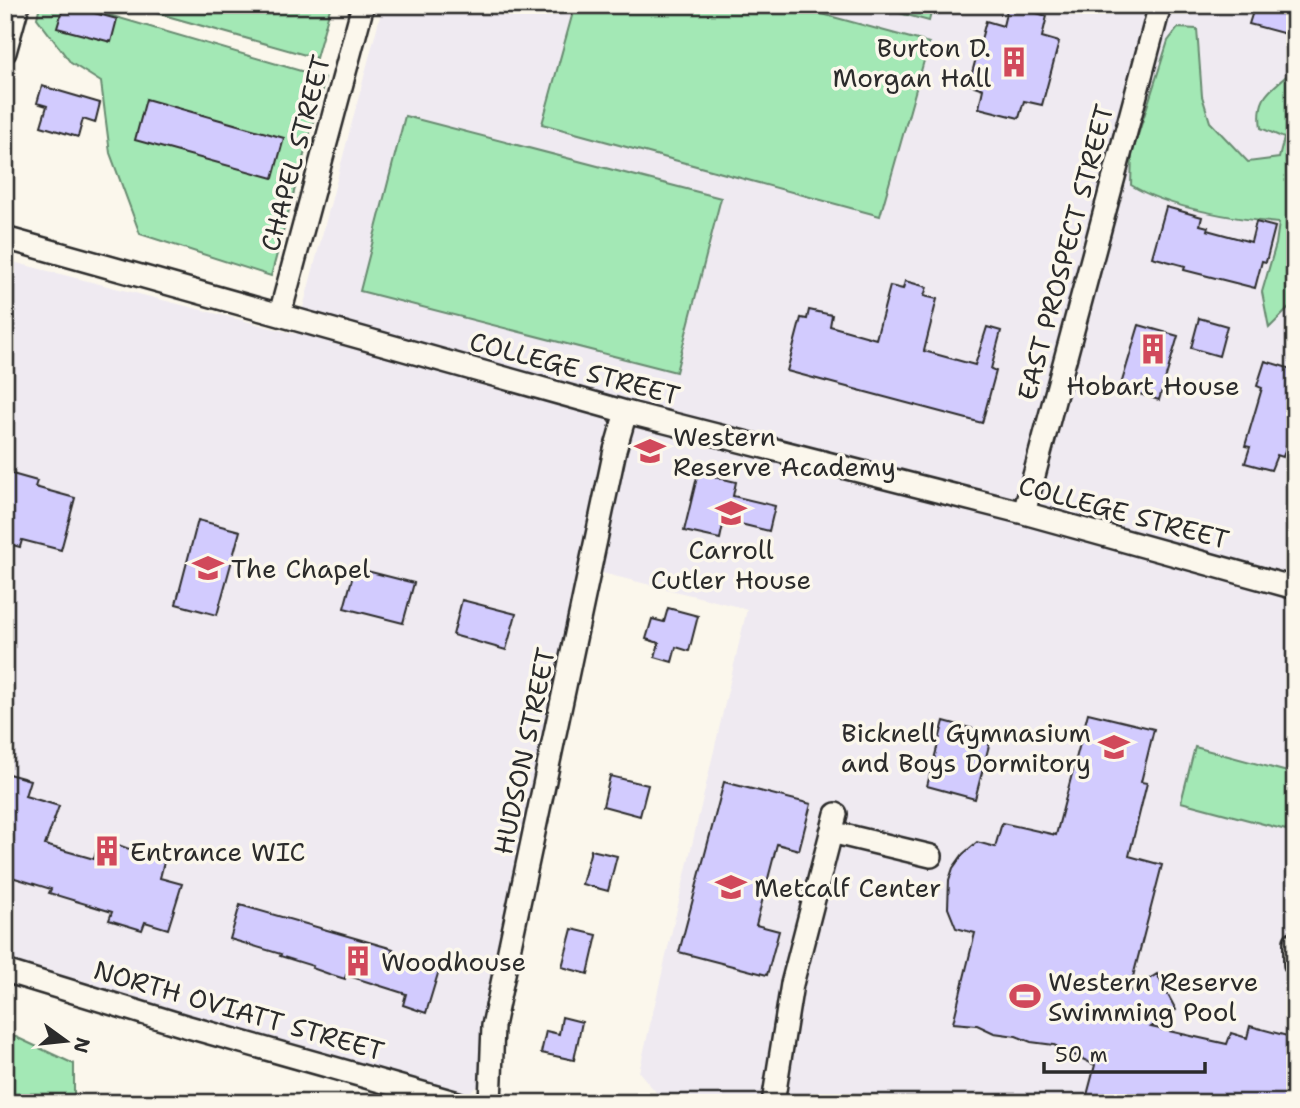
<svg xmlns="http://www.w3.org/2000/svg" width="1300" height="1108" font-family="'Shantell Sans',sans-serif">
	<rect width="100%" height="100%" fill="#fbf7ec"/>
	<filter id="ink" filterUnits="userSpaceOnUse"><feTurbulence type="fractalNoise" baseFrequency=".0143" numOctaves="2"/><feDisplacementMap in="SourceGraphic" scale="14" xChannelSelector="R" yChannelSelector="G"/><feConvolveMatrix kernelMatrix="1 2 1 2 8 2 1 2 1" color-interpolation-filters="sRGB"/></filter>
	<g filter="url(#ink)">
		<!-- built -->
		<path fill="#efeaf1" d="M383,5H1295V293L1284,331L1295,334V1103H665L639,1072L747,609L582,568L478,1086L470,1092L459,1095L5,963V260L296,334Z"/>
		<!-- green -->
		<path fill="#a3e8b5" stroke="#678a70" stroke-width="2" d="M40,5H75L325,78L271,276L140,234L110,153L101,82L71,63L37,18Z
			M128,5H331L316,58Z
			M575,5H789L929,43L880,216L542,124Z
			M870,5H933L929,21Z
			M1178,28L1197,29L1202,96L1210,122L1248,162L1279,158L1284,138L1261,128C1256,93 1272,91 1295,68V302L1269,328L1262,292L1276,244L1279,223C1236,219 1167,208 1131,185L1132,154L1168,41Z
			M405,116L721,198L676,372L360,291Z
			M1195,747L1295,774V800L1286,830L1181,802Z
			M5,1032L74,1064V1103H5Z"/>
		<!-- building -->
		<path fill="#d2cbfe" stroke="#2b2b2b" stroke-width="2" d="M64,5L117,19L111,42L57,28Z
			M1008,5L1047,16L1042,37L1059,42L1042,105L1024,101L1019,118L979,108L983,89L969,84L986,21L1003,26Z
			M1255,5H1295V30L1291,29L1290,35L1249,24Z
			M42,86L100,103L95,123L83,119L78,137L41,126L47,106L37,103Z
			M146,99L284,138L273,178L135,140Z
			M1166,207L1202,217L1200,225L1208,227L1207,230L1251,242L1256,222L1275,227L1266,262L1262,261L1255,288L1184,270L1185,266L1152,257Z
			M905,281L927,287L924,296L937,299L924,351L975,365L987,327L1001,331L991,369L996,371L982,423L787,371L801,318L807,319L809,310L832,315L830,326L876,339L890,286L903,289Z
			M1199,318L1227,326L1219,356L1191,348Z
			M1139,325L1178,336L1159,400L1120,388Z
			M1265,361L1295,370V403L1287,429L1291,430L1283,457L1277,455L1271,470L1245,463L1250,447L1245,446L1262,388L1257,386Z
			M5,472L37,481L35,487L75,498L61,550L22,540L20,547L5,543Z
			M698,473L736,482L733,496L775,506L769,531L724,520L720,539L684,531Z
			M198,520L240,531L217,615L176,604Z
			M355,568L414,583L403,623L344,608Z
			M462,600L516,614L506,650L453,635Z
			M668,608L698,616L689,651L676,647L672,662L655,657L659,643L646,639L652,619L664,622Z
			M1088,713L1154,729L1141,782L1147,783L1129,856L1162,865L1129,992L1157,974L1176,1010L1151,1027L1227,1044L1231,1033L1247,1038L1250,1026L1291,1037L1288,1047L1295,1049V1103H1085L1095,1065L1054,1045L1031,1042L1016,1036L994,1033L977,1025L953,1023L975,933L956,928L948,908L949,880L953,868L963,854L977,842L995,847L1002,823L1056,835Z
			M944,721L992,734L975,799L927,786Z
			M5,773L30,780L25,796L59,806L45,845L94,859L100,838L164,862L160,878L182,884L168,929L145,922L142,930L109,920L112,912L49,893L51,889L5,875Z
			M610,776L648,785L640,816L603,806Z
			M724,782L811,804L799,850L777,844L756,925L779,931L767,975L679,952Z
			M591,850L617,856L608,891L582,884Z
			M240,905L393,949L391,953L440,967L426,1013L403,1005L406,994L346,975L345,979L329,974L312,968L313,966L280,956L281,954L230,939Z
			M572,929L597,935L588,974L562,967Z
			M562,1017L582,1022L574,1060L541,1053L546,1031L559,1034Z"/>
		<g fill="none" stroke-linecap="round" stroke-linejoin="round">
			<!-- minor casing -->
			<g stroke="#2b2b2b" stroke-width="26">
				<path id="minor" d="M5,52L18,5
					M5,238L626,412L1024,513L1295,588
					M280,314L363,5
					M1024,513L1160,5
					M831,832L931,856
					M1295,942V964
					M5,971L185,1026L458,1103
					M490,1103L493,1026L615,450L626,412
					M773,1103L792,984L836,814"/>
			</g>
			<!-- minor -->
			<use href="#minor" stroke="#fbf7ec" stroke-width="21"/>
		</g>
	</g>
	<!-- icons -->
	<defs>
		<g id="building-bare" transform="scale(2.415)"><path d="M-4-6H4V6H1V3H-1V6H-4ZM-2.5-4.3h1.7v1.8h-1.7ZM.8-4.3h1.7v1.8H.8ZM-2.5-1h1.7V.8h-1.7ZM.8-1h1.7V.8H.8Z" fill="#d1495b" stroke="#fbf7ec" stroke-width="2.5" paint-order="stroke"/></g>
		<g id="university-bare" transform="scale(2.415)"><path d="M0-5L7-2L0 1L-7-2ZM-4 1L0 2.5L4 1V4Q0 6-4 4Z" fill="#d1495b" stroke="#fbf7ec" stroke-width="2.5" paint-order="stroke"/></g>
		<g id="school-bare" transform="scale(2.415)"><path d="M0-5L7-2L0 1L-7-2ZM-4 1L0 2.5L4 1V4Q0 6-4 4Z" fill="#d1495b" stroke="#fbf7ec" stroke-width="2.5" paint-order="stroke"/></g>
		<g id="stadium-bare" transform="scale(2.415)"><path d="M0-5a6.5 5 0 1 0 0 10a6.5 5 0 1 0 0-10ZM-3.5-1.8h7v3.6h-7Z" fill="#d1495b" stroke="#fbf7ec" stroke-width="2.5" paint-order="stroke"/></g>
	</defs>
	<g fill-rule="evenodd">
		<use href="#building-bare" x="1014" y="62"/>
		<use href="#building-bare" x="1153" y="349"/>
		<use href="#university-bare" x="650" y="451"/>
		<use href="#school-bare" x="731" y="513"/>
		<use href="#school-bare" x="208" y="568"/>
		<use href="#school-bare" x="1114" y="747"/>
		<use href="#building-bare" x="107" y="851"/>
		<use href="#school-bare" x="731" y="887"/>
		<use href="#building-bare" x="358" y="961"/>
		<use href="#stadium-bare" x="1025" y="996"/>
	</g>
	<g text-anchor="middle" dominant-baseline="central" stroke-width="7" stroke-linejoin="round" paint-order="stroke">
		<!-- poi labels -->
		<g font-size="26" fill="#2b2b2b" stroke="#fbf7ec" text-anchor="start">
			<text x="991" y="47" text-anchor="end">Burton D.<tspan x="991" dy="30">Morgan Hall</tspan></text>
			<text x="1153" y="385" text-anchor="middle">Hobart House</text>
			<text x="673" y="436">Western<tspan x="673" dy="30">Reserve Academy</tspan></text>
			<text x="731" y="549" text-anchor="middle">Carroll<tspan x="731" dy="30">Cutler House</tspan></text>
			<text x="231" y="568">The Chapel</text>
			<text x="1091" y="732" text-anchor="end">Bicknell Gymnasium<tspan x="1091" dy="30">and Boys Dormitory</tspan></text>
			<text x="130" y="851">Entrance WIC</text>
			<text x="754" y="887">Metcalf Center</text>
			<text x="381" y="961">Woodhouse</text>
			<text x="1048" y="981">Western Reserve<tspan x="1048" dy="30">Swimming Pool</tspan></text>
		</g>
		<!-- street labels -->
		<g font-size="26" fill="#2b2b2b" stroke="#fbf7ec">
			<text transform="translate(295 153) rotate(-75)">CHAPEL STREET</text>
			<text transform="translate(1065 252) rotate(-75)">EAST PROSPECT STREET</text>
			<text transform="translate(575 368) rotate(15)">COLLEGE STREET</text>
			<text transform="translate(1124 512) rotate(15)">COLLEGE STREET</text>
			<text transform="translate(524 751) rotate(-78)">HUDSON STREET</text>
			<text transform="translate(239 1010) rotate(16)">NORTH OVIATT STREET</text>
		</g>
	</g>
	<!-- margin -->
	<rect width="1300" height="1108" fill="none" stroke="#fbf7ec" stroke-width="28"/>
	<rect x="14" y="14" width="1272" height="1080" fill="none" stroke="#2b2b2b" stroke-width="2.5" filter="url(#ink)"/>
	<!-- north arrow -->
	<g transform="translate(66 1041) rotate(105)" stroke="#fbf7ec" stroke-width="5" paint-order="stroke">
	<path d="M0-5L12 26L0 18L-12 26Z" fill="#2b2b2b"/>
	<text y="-10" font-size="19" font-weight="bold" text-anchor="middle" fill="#2b2b2b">N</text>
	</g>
	<!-- scale -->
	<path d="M1044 1062v10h161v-10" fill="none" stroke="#2b2b2b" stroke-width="3.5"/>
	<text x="1055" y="1062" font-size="21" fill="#2b2b2b" stroke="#fbf7ec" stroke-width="5" paint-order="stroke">50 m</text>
</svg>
